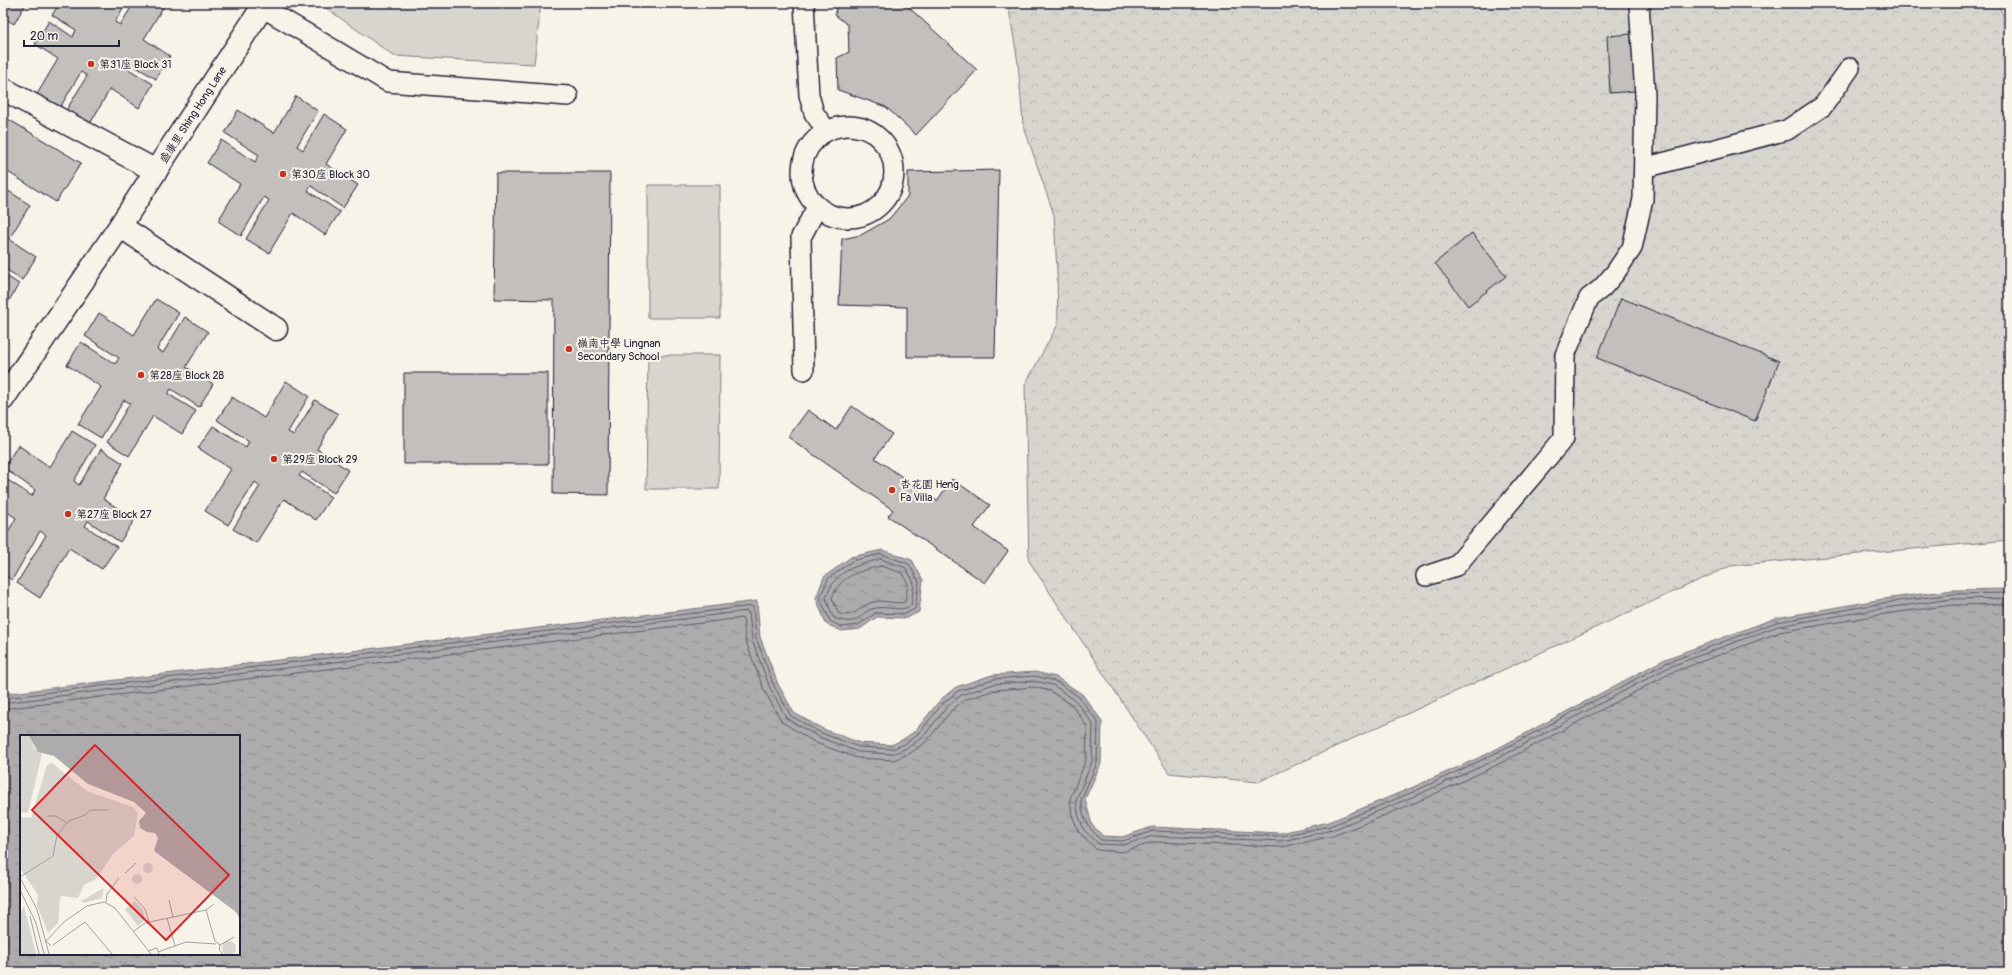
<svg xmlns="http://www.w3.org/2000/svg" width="2012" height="975" font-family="Pangolin,'LXGW WenKai TC',sans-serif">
	<defs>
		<pattern id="forest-crowns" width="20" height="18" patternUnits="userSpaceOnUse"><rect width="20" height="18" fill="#d8d5cf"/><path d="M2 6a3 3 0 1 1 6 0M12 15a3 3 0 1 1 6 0" fill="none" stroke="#b9b7b3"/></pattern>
		<pattern id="water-ripples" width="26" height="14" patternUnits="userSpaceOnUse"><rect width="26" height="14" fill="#aeabad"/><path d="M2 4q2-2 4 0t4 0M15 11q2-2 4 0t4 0" fill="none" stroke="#8d8b8e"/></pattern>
	</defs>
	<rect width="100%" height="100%" fill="#f7f3e8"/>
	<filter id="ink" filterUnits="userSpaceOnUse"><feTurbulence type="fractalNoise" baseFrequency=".025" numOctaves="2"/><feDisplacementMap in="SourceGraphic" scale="8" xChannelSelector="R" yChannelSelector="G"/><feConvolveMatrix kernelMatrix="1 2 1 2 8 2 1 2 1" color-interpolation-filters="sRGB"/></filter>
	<g filter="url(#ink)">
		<!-- forest -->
		<path fill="url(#forest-crowns)" stroke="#7d7c85" d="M1008,3H1997L2009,27V540L1730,566L1258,782L1169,773L1029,561L1025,385L1058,324L1057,272L1054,215L1023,124L1018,63Z"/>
		<!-- garden -->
		<path fill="#d8d5cf" stroke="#7d7c85" d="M319,3H541L534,64L394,56Z
			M648,185H720V318H648Z
			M648,355H720L719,489H646Z"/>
		<!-- water -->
		<path fill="url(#water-ripples)" stroke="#76747f" fill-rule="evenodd" d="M882,550L912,560L923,580L919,612L907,618L877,617L860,629L842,631L826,624L816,598L824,577L851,557Z
			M2009,589V972H3V694L757,601L760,637L778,684L794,713L823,729L860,743L891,745L902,740L915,731L940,700L956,687L992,675L1035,672L1056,677L1082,694L1102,721L1101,764L1085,799L1092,825L1103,836L1122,837L1152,827L1281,833L1329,822L1411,788L1485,755L1665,659L1776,618L1883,599L1952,590ZM21,736H239V954H21Z"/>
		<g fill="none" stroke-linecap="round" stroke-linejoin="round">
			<!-- shore -->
			<path stroke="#5a5969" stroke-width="1" d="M881,554L909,564L919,582L915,609L905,614L876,613L858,625L842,627L830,621L820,598L828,579L852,561Z
				M881,559L906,568L914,583L911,606C900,612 888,606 876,608C859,610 860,630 833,617L826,598C835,570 854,566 881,559Z
				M881,566L902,573L908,584L905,602C895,605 883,599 873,602C859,606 854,620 838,613L832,598C840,575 860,571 881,566Z
				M3,698L752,606L753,607L756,638L774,686L791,716L821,733L859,747L892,749L905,744L918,734L943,703L958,691L993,679L1035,676L1055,681L1079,697L1098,722L1097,763L1081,800L1083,813L1089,827L1101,840L1123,841L1153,831L1281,836L1330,826L1413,792L1486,758L1666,663L1777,622L1884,603L1952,594L2009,593
				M3,703L747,611L749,613L752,640L770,688L787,719L819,737L858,752L892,754L907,748L922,738L947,707L961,695L994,684L1034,681L1053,685L1076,701L1093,724L1092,762L1076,800L1078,814L1084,830L1099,844L1123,845L1153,836L1282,841L1332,830L1415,796L1489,763L1669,667L1778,626L1885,608L1953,599L2009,598
				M3,709L742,618L743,620L746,642L764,690L782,722L816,743L857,758L893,760L909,754L926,742L951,711L964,700L995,690L1034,687L1050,691L1072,705L1087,726L1086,760L1070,799L1072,815L1078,831L1097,850L1122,852L1154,842L1282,847L1333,836L1417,802L1491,768L1671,673L1780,632L1885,614L1953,605L2009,604"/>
		</g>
		<!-- building -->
		<path fill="#c2bfbd" stroke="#22223b" d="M3,3H26L14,24L3,17Z
			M60,3H84L91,8L94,3H126L115,22L120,25L134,3L165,4L144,39L170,56L156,79L128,62L125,67L153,84L139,108L110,89L87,129L64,114L87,76L81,72L58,111L36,96L58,59L35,44L49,21L73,37L76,30L52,15Z
			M837,3H904L977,70L916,135L886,107L838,90L837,58L849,52L848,25L835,15Z
			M1631,34L1635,91L1610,93L1607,36Z
			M296,96L318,111L297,146L303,150L324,114L347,129L326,164L358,185L343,208L311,186L308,191L340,212L325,235L293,213L269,253L246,239L269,200L264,197L241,236L218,221L240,184L207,163L221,140L255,162L259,155L225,133L238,110L274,133Z
			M3,116L81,163L56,202L3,169Z
			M999,170L995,357H907V307L839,305L842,239L861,235L889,219L908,196V172Z
			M496,173H610L608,495L553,494L554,300L494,299Z
			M7,190L30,205L9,239L36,257L22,280L3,267V197Z
			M1472,233L1506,276L1468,306L1435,263Z
			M3,274L19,284L5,307L3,306Z
			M1621,298L1779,361L1755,421L1597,358Z
			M156,299L179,313L157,349L163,353L185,317L208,332L186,367L213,384L199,407L171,389L168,394L196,411L182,434L153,416L129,456L107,442L130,403L124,400L101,438L78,424L101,387L67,365L81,342L115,364L119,358L85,336L99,313L134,335Z
			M404,373H548V464H404Z
			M286,381L309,396L288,432L294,435L315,400L338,414L317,449L348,470L334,493L302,472L299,476L331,497L316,520L284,499L256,543L233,529L260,486L255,482L228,525L205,511L231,469L198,448L213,426L246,447L249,441L217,420L232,397L264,418Z
			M852,406L892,434L875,458L937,501L952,479L990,505L974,527L1008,551L985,583L888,516L893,510L788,437L808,410L836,430Z
			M72,431L95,445L74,481L79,485L101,449L123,463L103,499L135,519L120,542L88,521L85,526L117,547L102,569L69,548L40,598L17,583L46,535L40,531L12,580L3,574V541L16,518L3,509V477L32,496L35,490L4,468L18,445L50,467Z"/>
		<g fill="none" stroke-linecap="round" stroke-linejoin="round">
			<!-- service casing -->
			<g stroke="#22223b" stroke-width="22">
				<path id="service" d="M804,3L809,95L814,113L826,130
					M262,7L388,82L568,96
					M802 172a46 46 0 1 1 92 0a46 46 0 1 1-92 0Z
					M1644,168L1787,130L1823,106L1850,68
					M804,370L801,237L817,207
					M1426,576L1456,566L1564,438L1565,355L1589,298L1602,288L1615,273L1632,248L1643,199L1645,95L1639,3"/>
			</g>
			<!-- pedestrian casing -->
			<g stroke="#22223b" stroke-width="25">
				<path id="pedestrian" d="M3,89L156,171"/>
			</g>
			<!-- minor casing -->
			<g stroke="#22223b" stroke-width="25">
				<path id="minor" d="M120,226L276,329
					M3,399L120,226L265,3"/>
			</g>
			<!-- service -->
			<use href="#service" stroke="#f7f3e8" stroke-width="19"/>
			<!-- pedestrian -->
			<use href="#pedestrian" stroke="#f7f3e8" stroke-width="22"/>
			<!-- minor -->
			<use href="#minor" stroke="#f7f3e8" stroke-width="22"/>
		</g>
	</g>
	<!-- markers -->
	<g fill="#c8321e" stroke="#f7f3e8" stroke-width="1.5">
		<circle cx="91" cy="64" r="4"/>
		<circle cx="283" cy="174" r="4"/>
		<circle cx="569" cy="349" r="4"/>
		<circle cx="141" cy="375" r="4"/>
		<circle cx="274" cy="459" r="4"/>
		<circle cx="892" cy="490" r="4"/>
		<circle cx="68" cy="514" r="4"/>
	</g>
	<g text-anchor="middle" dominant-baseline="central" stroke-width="4" stroke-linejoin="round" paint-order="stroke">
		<!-- poi labels -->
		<g font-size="11" fill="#22223b" stroke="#f7f3e8" text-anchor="start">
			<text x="99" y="64">第31座 Block 31</text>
			<text x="291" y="174">第30座 Block 30</text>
			<text x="577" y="343">嶺南中學 Lingnan<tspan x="577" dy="13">Secondary School</tspan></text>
			<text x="149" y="375">第28座 Block 28</text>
			<text x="282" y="459">第29座 Block 29</text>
			<text x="900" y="484">杏花園 Heng<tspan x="900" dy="13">Fa Villa</tspan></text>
			<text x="76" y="514">第27座 Block 27</text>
		</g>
		<!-- street labels -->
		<g font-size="11" fill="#22223b" stroke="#f7f3e8">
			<text transform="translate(193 115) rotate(-57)">盛康里 Shing Hong Lane</text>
		</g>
	</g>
	<!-- overview -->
	<g transform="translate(20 735)">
		<rect width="220" height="220" fill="#f7f3e8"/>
		<path d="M0,1H10L14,13L22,19L8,78L0,77ZM32,28L67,56L113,72L118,78L114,101L93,119L76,144L64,150L58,163L42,161L40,163L38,188L28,198L17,170L18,160L0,133V82L11,83L27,30ZM84,153L82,163L64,168L61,166ZM4,171L16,219H0V179ZM202 213a7 7 0 1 1 14 0a7 7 0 1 1-14 0Z" fill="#d8d5cf"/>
		<path d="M123 133a5 5 0 1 1 10 0a5 5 0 1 1-10 0ZM112 144a5 5 0 1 1 10 0a5 5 0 1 1-10 0ZM115,166L123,175L125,185L118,191L105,174Z" fill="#d8d5cf"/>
		<path d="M9,1H220V184L216,177L134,116L138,103L135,98L127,97L120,93L119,86L126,78L114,67L68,49L34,21L18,17Z" fill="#aeabad"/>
		<path fill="none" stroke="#aeabad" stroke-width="2" d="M181,1L220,26M207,1L220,9"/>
		<path fill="none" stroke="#a29fa3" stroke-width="1" d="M27,81H36L47,88M105,138L116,128M0,142L33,121L37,100L49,86L65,80L70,75H88M0,143L17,174L29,219M0,155L16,188L24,219M114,162L125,174L129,187M149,165L153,182M86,167L87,159L99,143M186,175L195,206L200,210M10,181L19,219M147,183L155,211M114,196L125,188L186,175L194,169M33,210L65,187L92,219M31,211L26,206L44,187L67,171L84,167L95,173L131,219M128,216L137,213L139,219M138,217L166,207L196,209M203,219L199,215L200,210L214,202"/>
		<path fill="#d62828" fill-opacity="0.15" stroke="#d62828" stroke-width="2" d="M75,10L209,140L146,205L12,75Z"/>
		<rect width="220" height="220" fill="none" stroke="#22223b" stroke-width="2"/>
	</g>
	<!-- margin -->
	<rect width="2012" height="975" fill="none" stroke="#f7f3e8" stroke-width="16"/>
	<rect x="8" y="8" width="1996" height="959" fill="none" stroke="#22223b" stroke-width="1.5" filter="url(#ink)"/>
	<!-- scale -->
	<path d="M24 40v6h95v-6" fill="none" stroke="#22223b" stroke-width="2"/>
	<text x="30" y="40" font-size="12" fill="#22223b" stroke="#f7f3e8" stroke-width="3" paint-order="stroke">20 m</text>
</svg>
